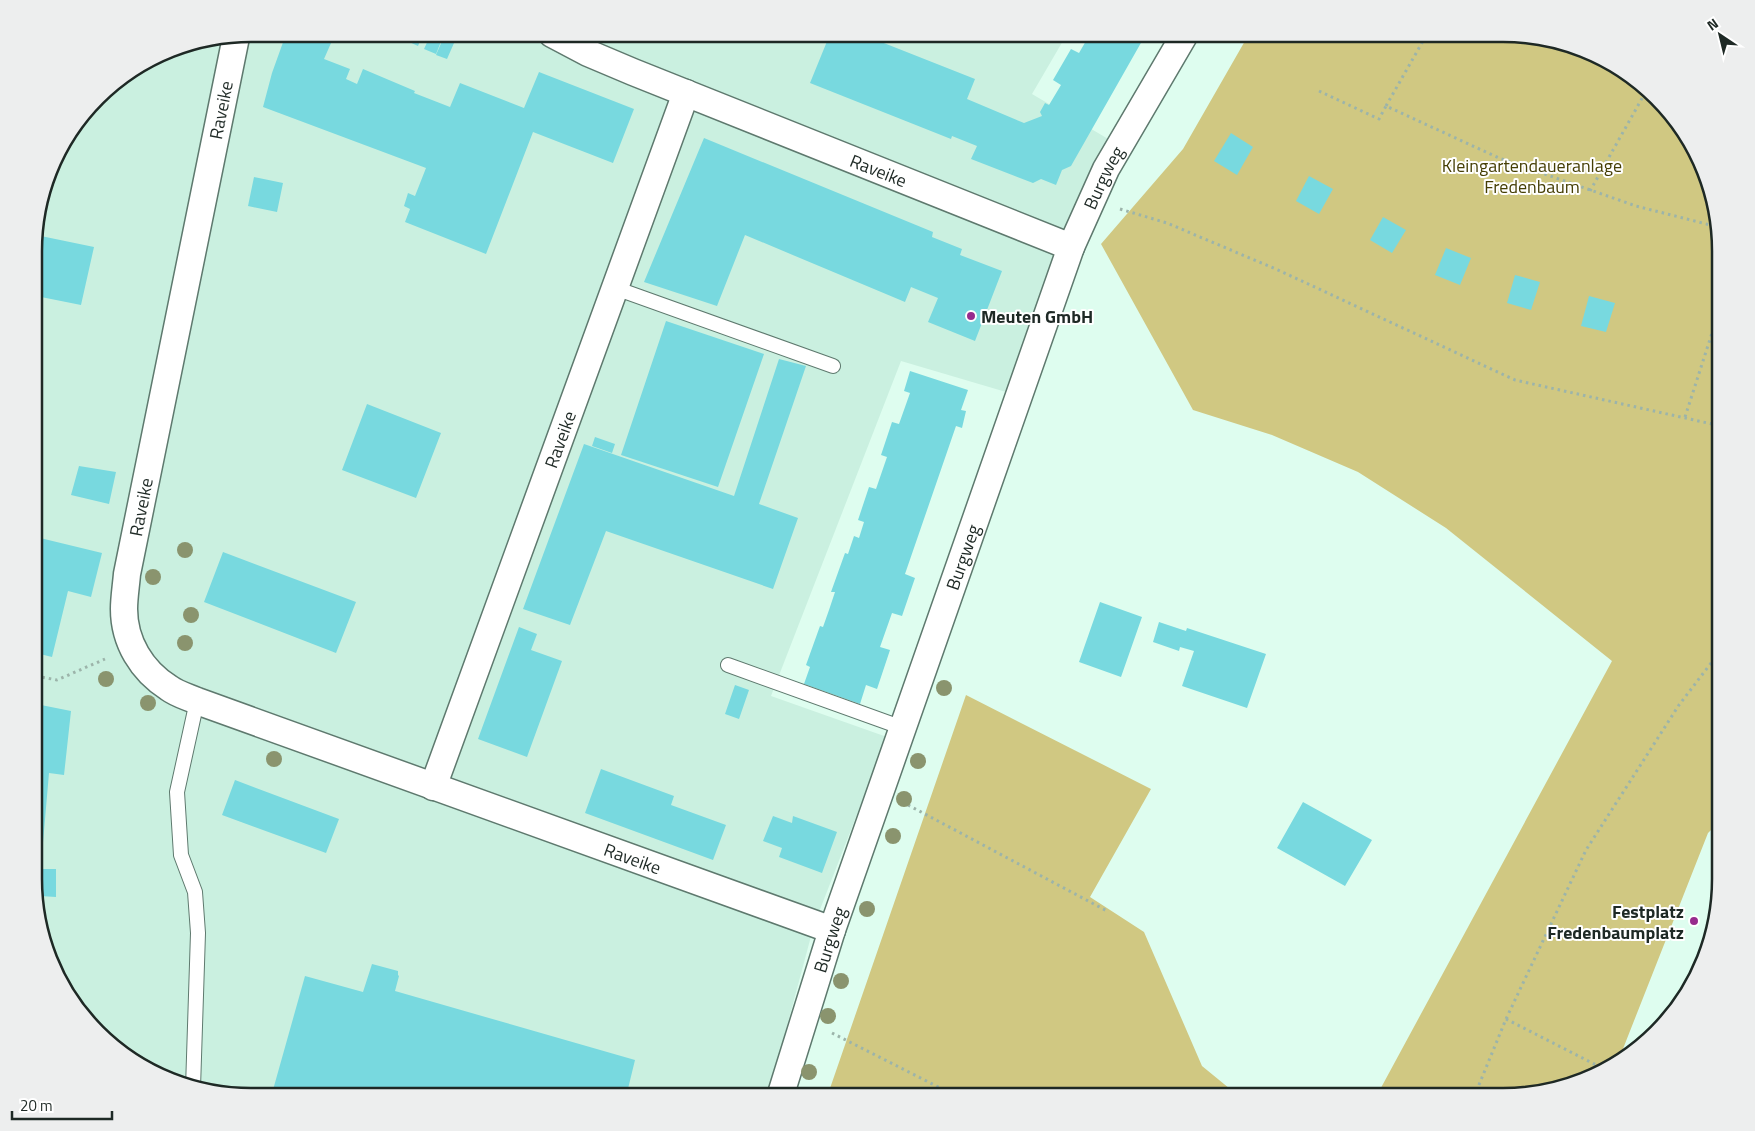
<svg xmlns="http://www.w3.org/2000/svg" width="1755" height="1131" font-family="'Titillium Web',sans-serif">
	<rect width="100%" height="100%" fill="#defdef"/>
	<!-- built -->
	<path fill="#caf0e0" d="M252,34H1067L1032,94L1115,143L1055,260L1006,392L901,361L771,696L887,737L814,925L768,1097H251L182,1086L130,1060L63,989L36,907V224L56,155L108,88L169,50Z"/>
	<!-- green -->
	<path fill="#d0c882" d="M1249,34H1504L1573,45L1625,71L1692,143L1721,238V820L1708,833L1617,1064L1612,1068L1517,1097H1376L1612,661L1446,528L1358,472L1272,435L1193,410L1101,244L1183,149Z
		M966,695L1151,789L1090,897L1144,932L1202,1066L1235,1093L1245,1097H827Z"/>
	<!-- building -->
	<path fill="#78d9df" d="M286,34H335L324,59L350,69L346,79L357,84L363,69L415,91L414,93L450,107L460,83L524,108L539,72L634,109L613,163L533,132L486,254L405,222L410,209L404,206L408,193L415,196L426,168L263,107L272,73Z
		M410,34H423L418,46L407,41Z
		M431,34H444L436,54L424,49Z
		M445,34H458L447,59L436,55Z
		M830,34H861L975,79L967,99L1024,123L1042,116L1040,112L1045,103L1049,105L1061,85L1053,80L1071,49L1079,53L1090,34H1146L1071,166L1062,170L1056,185L1041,179L1033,183L971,159L977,146L952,136L951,139L810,83Z
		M1266,34H1286L1281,42Z
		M1231,133L1253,147L1237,175L1214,161Z
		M704,138L933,232L932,237L962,249L960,255L1002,271L975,341L928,322L938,298L911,287L905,302L745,235L717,306L644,282Z
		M1309,176L1333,189L1319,214L1296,201Z
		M254,177L283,183L277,212L248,206Z
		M1383,217L1406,230L1392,253L1370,240Z
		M36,235L94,247L81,305L36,296Z
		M1446,248L1471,258L1460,285L1435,275Z
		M1515,275L1540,282L1531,310L1507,303Z
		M1589,296L1615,303L1606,332L1581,326Z
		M666,321L764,354L718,487L621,455Z
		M779,359L806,366L759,504L798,518L773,589L606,531L570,625L523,609L584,444L734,496Z
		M910,371L968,390L961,410L966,411L962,428L956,426L905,574L915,578L902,616L892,613L880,647L890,650L877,689L866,685L860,704L804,684L810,667L806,665L820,626L823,627L829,610L835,592H831L845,553L848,554L854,536L859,538L864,522L858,520L869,487L876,489L887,457L881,455L892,422L899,424L910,393L904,391Z
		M367,404L441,433L416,498L342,470Z
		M595,437L615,444L612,453L592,446Z
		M79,466L116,472L109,504L71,495Z
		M36,537L102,553L91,597L68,591L52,657L36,653Z
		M223,552L356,602L336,653L204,602Z
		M1100,602L1142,617L1121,677L1079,662Z
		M1159,622L1186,631L1187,628L1266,654L1247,708L1182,686L1194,651L1180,647L1179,651L1153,642Z
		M519,627L537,634L531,650L562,661L527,757L478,739Z
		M735,685L749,690L739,719L725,714Z
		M36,704L71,711L64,775L49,773L42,854L41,869H56V897L40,896L39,918L36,907Z
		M601,769L674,796L671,805L726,825L713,860L585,813Z
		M235,780L339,819L326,853L222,815Z
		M1303,802L1372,840L1345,886L1277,848Z
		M773,816L792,823L793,816L837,832L822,873L779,857L782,848L763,841Z
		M372,964L398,971V975L399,976L395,991L635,1060L626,1097H271L305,976L363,992Z"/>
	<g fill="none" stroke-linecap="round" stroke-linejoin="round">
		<!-- lane casing -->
		<g stroke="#5e796e" stroke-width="16">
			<path id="lane" d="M615,288L833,366
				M728,665L903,728
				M193,1088L198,933L195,892L181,855L177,792L197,701"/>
		</g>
		<!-- street casing -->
		<g stroke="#5e796e" stroke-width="29">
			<g id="street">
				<path id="s1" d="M552,34L588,53L633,72L1071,247"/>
				<path id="s2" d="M236,37L127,574C126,586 124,598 124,609C124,642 142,671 169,688C177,694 188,697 197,701L832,930"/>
				<path id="s3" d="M433,787L686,93"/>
				<path id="s4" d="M780,1097L832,930L1071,247L1106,169L1185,34"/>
			</g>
		</g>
		<!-- path -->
		<path stroke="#9cb4aa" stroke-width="3" stroke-dasharray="2.5 4" stroke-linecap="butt" d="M1319,91L1379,119L1386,106L1499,158L1636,206L1718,227
			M1386,106L1427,34
			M1590,191L1645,93
			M1120,209L1167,223L1278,270L1515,380L1721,426
			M1685,417L1721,305
			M36,676L57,680L105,659
			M908,805L1107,911
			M1506,1019L1606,1070
			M832,1033L958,1097
			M1474,1097L1506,1019L1586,850L1679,705L1721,650"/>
		<!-- lane -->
		<use href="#lane" stroke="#fff" stroke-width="14"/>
		<!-- street -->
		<use href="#street" stroke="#fff" stroke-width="26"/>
	</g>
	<!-- trees -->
	<g fill="#8a946e">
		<circle cx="185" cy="550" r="8"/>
		<circle cx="153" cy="577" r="8"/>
		<circle cx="191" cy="615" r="8"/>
		<circle cx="185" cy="643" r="8"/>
		<circle cx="106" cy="679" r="8"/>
		<circle cx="944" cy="688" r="8"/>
		<circle cx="148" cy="703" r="8"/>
		<circle cx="274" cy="759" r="8"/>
		<circle cx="918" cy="761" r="8"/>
		<circle cx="904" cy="799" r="8"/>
		<circle cx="893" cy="836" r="8"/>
		<circle cx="867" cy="909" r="8"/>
		<circle cx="841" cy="981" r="8"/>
		<circle cx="828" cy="1016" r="8"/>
		<circle cx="809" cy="1072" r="8"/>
	</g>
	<!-- markers -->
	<g fill="#972b8d" stroke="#fff" stroke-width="2">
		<circle cx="971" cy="316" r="5"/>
		<circle cx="1694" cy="921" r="5"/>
	</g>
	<g text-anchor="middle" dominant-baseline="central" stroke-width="4" stroke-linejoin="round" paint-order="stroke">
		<!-- street labels -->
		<g font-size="18" fill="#1e2925" stroke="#fff">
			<text transform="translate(221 110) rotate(-79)">Raveike</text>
			<text stroke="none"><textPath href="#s1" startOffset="354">Raveike</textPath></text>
			<text stroke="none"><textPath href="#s4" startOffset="975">Burgweg</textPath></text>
			<text stroke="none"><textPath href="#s3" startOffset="370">Raveike</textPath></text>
			<text transform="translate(141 507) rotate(-79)">Raveike</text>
			<text stroke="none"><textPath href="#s4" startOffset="570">Burgweg</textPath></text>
			<text stroke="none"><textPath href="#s2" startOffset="1172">Raveike</textPath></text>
			<text stroke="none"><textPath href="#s4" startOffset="165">Burgweg</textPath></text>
		</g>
		<!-- park labels -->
		<g font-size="18" fill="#453e04" stroke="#fff">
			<text x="1532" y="165">Kleingartendaueranlage<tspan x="1532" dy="21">Fredenbaum</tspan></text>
		</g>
		<!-- poi labels -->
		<g font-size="18" font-weight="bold" fill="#1e2925" stroke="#fff" text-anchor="start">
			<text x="981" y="316">Meuten GmbH</text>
			<text x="1684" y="911" text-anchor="end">Festplatz<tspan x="1684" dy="21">Fredenbaumplatz</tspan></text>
		</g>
	</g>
	<!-- crop -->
	<path d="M0 0H1755V1131H0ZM251 42H1503A209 209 0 0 1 1712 251V879A209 209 0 0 1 1503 1088H251A209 209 0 0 1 42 879V251A209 209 0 0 1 251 42Z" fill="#edeeee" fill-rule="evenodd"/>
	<path fill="none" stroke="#1e2925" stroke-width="2.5" d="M251 42H1503A209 209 0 0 1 1712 251V879A209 209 0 0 1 1503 1088H251A209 209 0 0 1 42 879V251A209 209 0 0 1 251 42Z"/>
	<!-- north arrow -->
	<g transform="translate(1720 35) rotate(325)" stroke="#ffffff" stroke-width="4" paint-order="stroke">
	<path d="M0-4L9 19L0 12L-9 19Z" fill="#1e2925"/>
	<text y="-8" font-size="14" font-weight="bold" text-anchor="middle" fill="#1e2925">N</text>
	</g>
	<!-- scale -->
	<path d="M12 1111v8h100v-8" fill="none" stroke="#1e2925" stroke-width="2.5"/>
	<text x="20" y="1111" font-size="15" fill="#1e2925" stroke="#ffffff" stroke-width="4" paint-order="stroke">20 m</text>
</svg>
